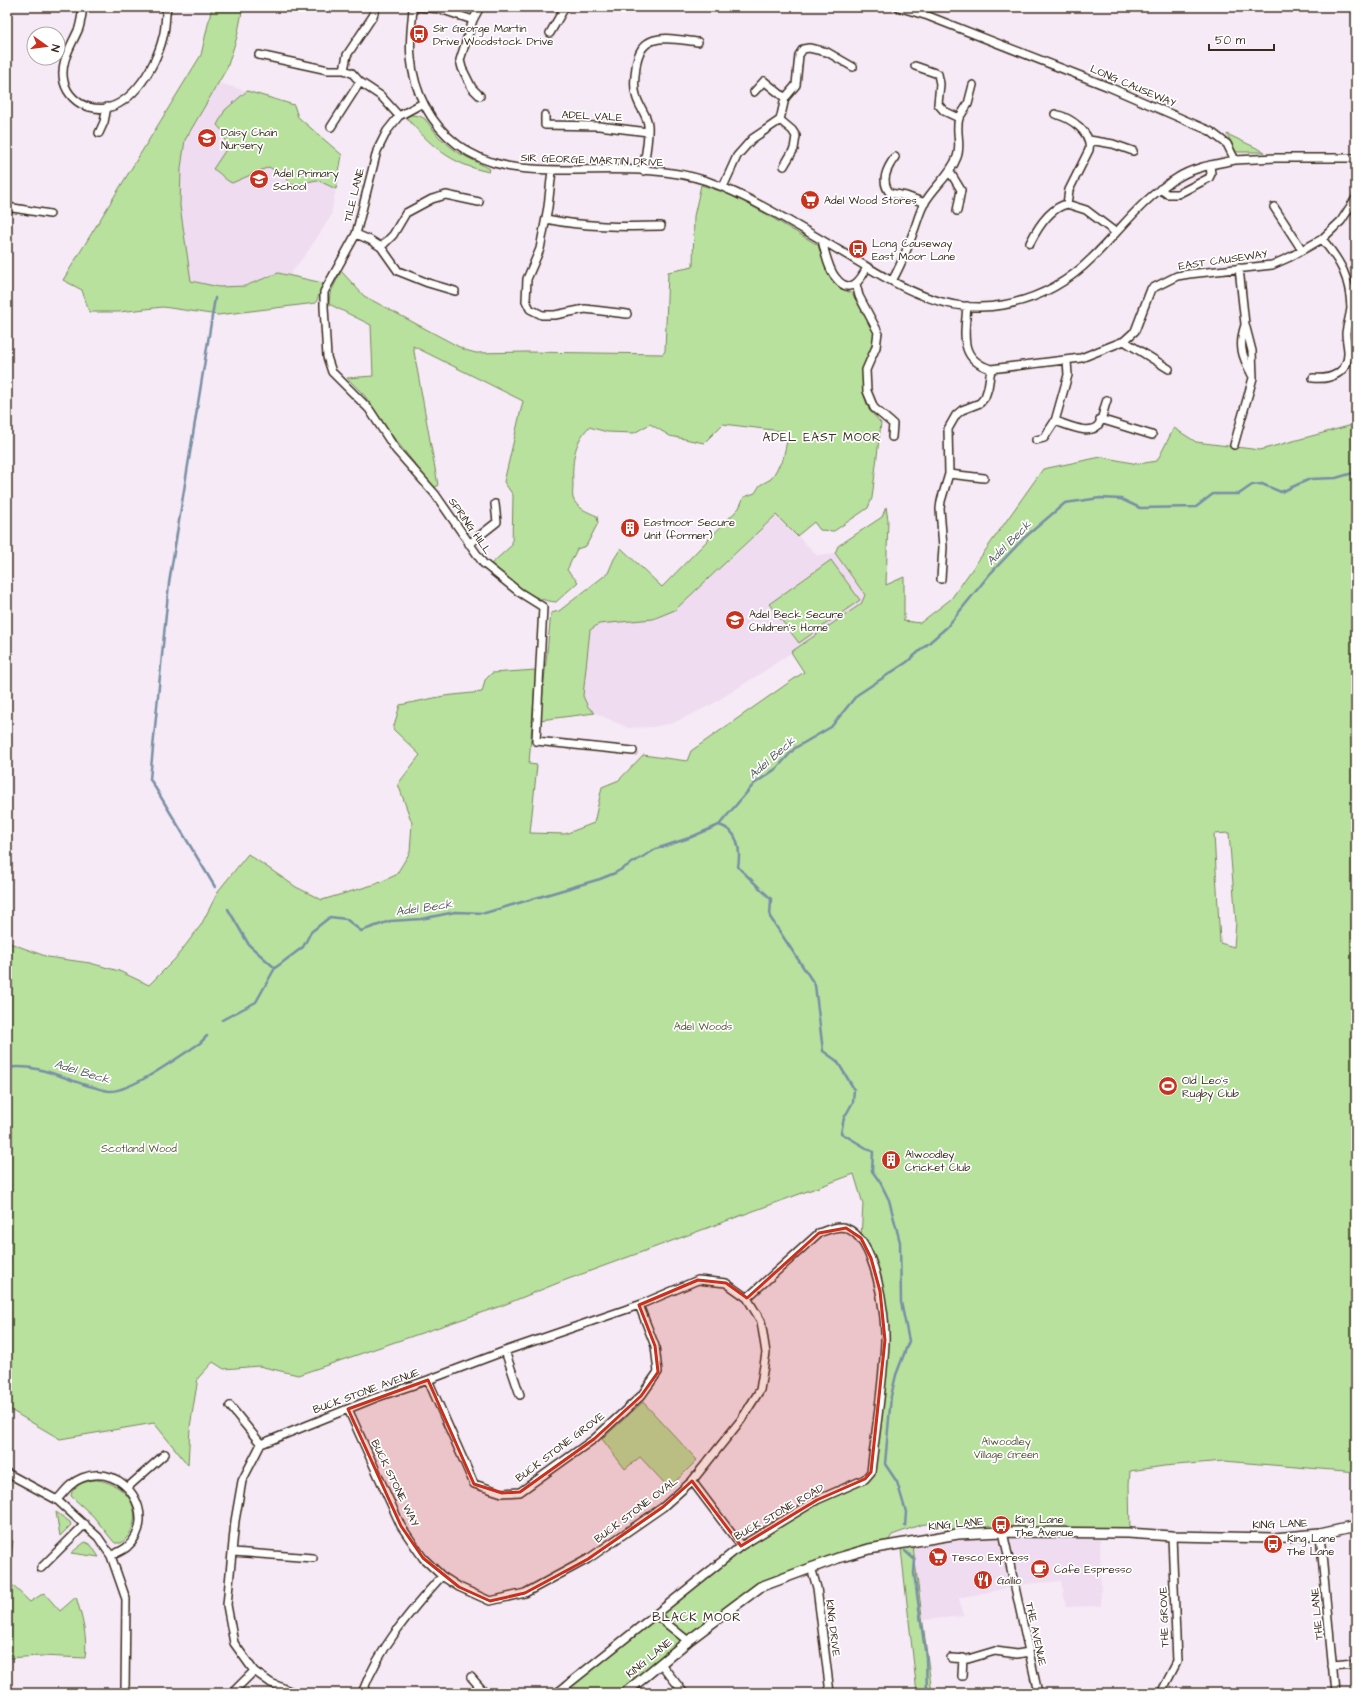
<svg xmlns="http://www.w3.org/2000/svg" width="1363" height="1700" font-family="'Architects Daughter',sans-serif">
	<rect width="100%" height="100%" fill="#f6eaf6"/>
	<filter id="ink" filterUnits="userSpaceOnUse"><feTurbulence type="fractalNoise" baseFrequency=".025" numOctaves="2"/><feDisplacementMap in="SourceGraphic" scale="8" xChannelSelector="R" yChannelSelector="G"/><feConvolveMatrix kernelMatrix="1 2 1 2 8 2 1 2 1" color-interpolation-filters="sRGB"/></filter>
	<g filter="url(#ink)">
		<!-- built -->
		<path fill="#f0dcf0" d="M219,83L294,105L298,117L342,155L331,216L311,247L289,276L277,273L245,286L219,287L191,281L180,206L181,168L185,140L200,111Z
			M776,515L817,555L835,553L865,595L861,604L766,670L711,705L673,723L653,727L628,728L595,713L588,707L583,697L590,630L599,624L612,622L729,561Z
			M973,1538L1100,1539L1101,1606L1066,1607L1061,1581L1026,1584L959,1598L963,1616L924,1620L913,1546Z"/>
		<!-- green -->
		<path fill="#b7e19d" stroke="#79865e" fill-rule="evenodd" d="M212,7H243L237,37L227,68L185,140L181,168L180,206L191,281L219,287L245,286L278,273L323,283L316,303L218,315L163,307L119,312H89L82,290L63,280L201,55Z
			M247,91L294,105L298,117L342,155L336,189L317,180L292,185L285,177L269,167L232,183C223,179 221,173 213,169L229,145L224,139L226,135L217,125L225,110Z
			M411,115L420,116L425,119L439,137L457,152L490,169L489,172C450,164 431,146 406,117Z
			M1227,134L1265,152H1236Z
			M701,185L727,193L752,206L818,245L831,280L841,289L852,293L874,333L873,347L864,369L863,392L869,410L881,423L872,498L868,508L834,531L820,530L814,522L797,536L776,515L675,610L653,619L599,624L590,630L583,696L588,707L595,713L540,720L551,613L559,611L608,573L614,559L621,548L662,587L739,508L744,497L755,493L760,485L771,479L783,459L789,432L723,424L704,443L670,436L650,424L634,433L607,432L589,427C573,443 572,464 573,485C573,489 572,494 573,498C576,508 588,512 597,516L598,523L586,546L577,549L567,570L578,582L556,602C531,600 508,582 490,565L512,545L513,495L504,482L523,401L413,346L438,485L434,488L394,438L364,395L347,378L373,376L371,325L329,304L330,294L341,271L364,296L465,350L476,353L527,352L663,354L665,351L668,272L693,267L694,216Z
			M1356,424V479L1353,480L1356,492V1472L1224,1461L1164,1466L1130,1471L1129,1485L1130,1533L1050,1529L945,1530L938,1522L920,1525L892,1535L884,1547L760,1587L625,1693H557L741,1546L871,1472L885,1340L880,1291L861,1238L863,1204L854,1174L563,1281L501,1306L298,1375L259,1366L224,1369L213,1362L198,1378L190,1427L188,1465L154,1423L60,1439L7,1408V942L48,957L90,963L119,971L149,985L175,959L201,925L219,890L248,854L296,887L322,900L376,884L396,875L410,852L412,823L398,784L420,755L393,729L400,705L444,696L482,692L485,680L492,673L536,670L529,764L537,765L530,833L565,834L594,823L602,787L619,780L643,755L687,761L691,751L804,672L791,652L861,604L865,595L835,553L838,546L882,517L886,507L888,520L886,585L904,577V621L920,623L951,599L1043,469L1101,457L1138,464L1157,461L1174,428L1196,442L1260,450ZM1229,833L1236,922L1234,947L1220,943L1214,834Z
			M831,560L860,600L799,643L769,604Z
			M643,1402L697,1460L669,1488L640,1457L625,1469L602,1439Z
			M96,1480C120,1482 142,1503 132,1529C130,1534 126,1540 121,1543H115L113,1541L93,1516L71,1496C72,1484 86,1481 96,1480Z
			M56,1512L70,1522L71,1525L60,1536Z
			M7,1538L13,1541L8,1581L30,1602L44,1593L60,1611L76,1597C82,1617 88,1637 85,1658L41,1656L7,1658Z
			M85,1542L91,1545L99,1557L71,1553Z
			M913,1546L932,1693H917L901,1549Z"/>
		<g fill="none" stroke-linecap="round" stroke-linejoin="round">
			<!-- stream -->
			<path stroke="#798fa5" stroke-width="2.5" d="M719,825C738,830 741,849 738,867L771,899L770,917L815,985L823,1051L837,1061L854,1089L853,1102L844,1118L841,1133L873,1152L872,1171L880,1182L889,1200L900,1242L901,1302L909,1341L896,1375L891,1396L885,1464L897,1482L906,1512L905,1526
				M215,887L150,779L169,583L215,298
				M228,909L249,945L275,968
				M222,1020L256,1002L275,968L303,947L311,932L330,917L346,919L361,931L390,921L421,919L455,912L485,913L600,879L615,873L656,849L689,838L719,825L754,784L777,768L795,748L831,727L857,695L907,662L947,627L989,575L1024,538L1065,503L1100,498L1121,499L1140,508L1196,507L1213,494H1239L1252,485L1262,484L1281,492L1310,479L1336,478L1356,472
				M7,1068C36,1063 62,1078 89,1086C95,1087 103,1091 110,1091C132,1091 180,1056 200,1043L207,1036
				M905,1551L915,1560L914,1573L926,1657L927,1693"/>
			<!-- minor casing -->
			<g stroke="#3b2a1e" stroke-width="10">
				<path id="minor" d="M83,7C82,14 81,21 79,28C72,45 59,62 64,82C67,94 77,104 89,107C127,118 156,67 163,37C166,27 165,17 167,7
					M413,7C412,24 409,42 411,58C414,92 430,124 458,145C490,169 526,170 565,170C611,170 662,166 707,181C752,197 801,228 842,252C893,282 941,316 1003,305C1037,299 1068,282 1092,258C1120,231 1142,198 1177,178C1194,167 1216,164 1235,160
					M417,7L440,9L473,20
					M480,7L473,20L460,60L462,68L472,88L480,96
					M898,7L928,16L1109,87L1210,131L1227,144L1235,160L1276,158H1356
					M550,33L565,7
					M259,55L328,70H344L352,73L360,82L381,96L399,116
					M344,70L347,55L373,16L376,7
					M754,92L764,81L785,98
					M423,103L399,116L387,131L377,151L356,234L324,292V307L327,357L332,372L369,409L396,450L435,494L483,563L519,592L543,607L536,741L633,751
					M1055,114C1071,118 1092,132 1089,150L1069,190L1067,204L1086,210L1115,232
					M545,115V125L599,126L648,132
					M959,118L968,104L973,85
					M780,120L792,130L796,136L794,149L784,166
					M331,127L360,82
					M99,133L104,122L107,107
					M1089,140L1113,144L1133,151
					M895,157C887,168 880,181 890,193L906,196L925,203
					M552,170L548,207L540,249L527,279L526,301L530,309L542,315H555L585,309L627,314
					M643,171C645,157 649,140 648,125C647,114 638,106 636,95C633,86 635,76 636,67C640,29 671,39 698,42
					M950,172L961,190L957,211
					M723,187L737,156L752,139L780,120L785,98L796,85L799,55L803,49L809,48L827,52L853,67
					M1160,189L1167,194H1178L1209,178L1211,174L1210,165
					M7,207L50,214
					M1274,207L1302,250
					M546,219C585,227 622,227 661,226
					M356,234L370,240L381,247L398,271L428,283L455,291
					M1322,239C1341,262 1350,278 1351,308L1356,309
					M822,240C825,252 828,269 836,278C850,296 861,280 867,267
					M1030,243C1037,229 1049,208 1067,204
					M381,247L393,235L406,213L432,199L446,195L479,202
					M892,281C901,265 907,250 913,233C917,223 919,213 924,204C933,187 950,176 957,157C962,144 955,131 959,118L944,111L938,104L940,84L938,74L915,66
					M856,284L859,296L878,332L876,347L866,370L867,391L874,408L893,424L892,437
					M967,306C965,334 958,359 991,369L1081,358L1124,341L1135,331L1151,289L1177,276L1189,274L1272,265L1290,257L1322,239L1341,221L1356,198
					M1245,325C1238,346 1242,356 1252,375
					M1124,341L1169,369
					M1067,361L1068,375L1055,421C1066,424 1091,437 1099,424C1103,417 1104,407 1107,400
					M1313,378C1330,380 1349,373 1348,352C1348,346 1346,340 1346,333C1347,325 1350,317 1351,308
					M1100,419L1152,435
					M1036,440L1044,438L1055,421
					M1234,445L1253,378L1252,351L1245,324L1239,268
					M949,474L984,478
					M469,544L497,522L495,504
					M941,579L943,547L940,509L941,501L949,474L948,429L956,415L962,410L980,403L985,397L988,388L991,369
					M505,1351L520,1395
					M428,1380L474,1484L502,1493L520,1492L594,1439L641,1396L658,1372L655,1346L639,1305
					M230,1406L261,1444
					M7,1473L57,1500L98,1537L111,1556L126,1599L125,1693
					M692,1481L741,1546
					M128,1487L165,1454
					M57,1500C64,1492 71,1482 82,1478C125,1461 160,1518 127,1547C122,1551 116,1553 111,1556
					M1003,1532L1038,1693
					M1320,1534L1335,1693
					M233,1552L313,1558
					M811,1567L817,1588L830,1693
					M41,1568L85,1524
					M656,1615L688,1641
					M951,1658L968,1659L995,1651L1017,1654L1029,1652
					M661,1664L684,1693
					M1332,1666L1356,1664
					M962,1676L963,1658
					M471,1677L485,1693
					M232,1693L254,1671
					M295,1693L271,1683L254,1671L234,1643L227,1605L235,1521L242,1481L261,1444L375,1398L428,1380L505,1351L639,1305L698,1280L726,1283L747,1298L761,1321L766,1353L760,1390L741,1420L692,1481L663,1507L588,1559L525,1593L490,1601L459,1587L442,1576L423,1558L401,1526L348,1409
					M362,1693C379,1648 411,1610 442,1576
					M557,1693L741,1546L817,1500L865,1479L871,1472C876,1429 883,1385 885,1342C886,1314 876,1239 846,1228C838,1225 827,1230 819,1233L747,1298
					M1161,1693L1177,1662L1172,1536"/>
			</g>
			<!-- tertiary casing -->
			<g stroke="#3b2a1e" stroke-width="12">
				<path id="tertiary" d="M625,1693L688,1641L760,1587L838,1558L869,1549L958,1534L1003,1532L1128,1533L1172,1536L1274,1538L1320,1534L1356,1526"/>
			</g>
			<!-- minor -->
			<use href="#minor" stroke="#fff" stroke-width="7"/>
			<!-- tertiary -->
			<use href="#tertiary" stroke="#fff" stroke-width="9"/>
		</g>
	</g>
	<!-- marked area -->
	<path fill="#c8321e" fill-opacity="0.2" stroke="#c8321e" stroke-width="3" stroke-linejoin="round" d="M846,1228L861,1238L871,1258L880,1291L885,1340L871,1472L865,1479L817,1500L741,1546L692,1481L663,1507L588,1559L525,1593L490,1601L459,1587L423,1558L401,1526L348,1409L428,1380L474,1484L502,1493L520,1492L594,1439L641,1396L658,1372L655,1346L639,1305L698,1280L726,1283L747,1298L819,1233Z"/>
	<!-- icons -->
	<defs>
		<g id="bus-disc" transform="scale(1)"><circle r="9.5" fill="#c8321e" stroke="#fff"/><path d="M-5-6H5V4H4V6H2V4H-2V6H-4V4H-5ZM-3.5-4V0h7V-4ZM-3.5 1.2v1.5H-2V1.2ZM2 1.2v1.5H3.5V1.2Z" fill="#fff"/></g>
		<g id="school-disc" transform="scale(1)"><circle r="9.5" fill="#c8321e" stroke="#fff"/><path d="M0-5L7-2L0 1L-7-2ZM-4 1L0 2.5L4 1V4Q0 6-4 4Z" fill="#fff"/></g>
		<g id="supermarket-disc" transform="scale(1)"><circle r="9.5" fill="#c8321e" stroke="#fff"/><path d="M-6-5.5h2.5l.6 2H6L4.5 2H-2.5L-4.4-4H-6ZM-1.5 3.2a1.3 1.3 0 1 0 .1 0ZM3 3.2a1.3 1.3 0 1 0 .1 0Z" fill="#fff"/></g>
		<g id="building-disc" transform="scale(1)"><circle r="9.5" fill="#c8321e" stroke="#fff"/><path d="M-4-6H4V6H1V3H-1V6H-4ZM-2.5-4.3h1.7v1.8h-1.7ZM.8-4.3h1.7v1.8H.8ZM-2.5-1h1.7V.8h-1.7ZM.8-1h1.7V.8H.8Z" fill="#fff"/></g>
		<g id="stadium-disc" transform="scale(1)"><circle r="9.5" fill="#c8321e" stroke="#fff"/><path d="M0-5a6.5 5 0 1 0 0 10a6.5 5 0 1 0 0-10ZM-3.5-1.8h7v3.6h-7Z" fill="#fff"/></g>
		<g id="cafe-disc" transform="scale(1)"><circle r="9.5" fill="#c8321e" stroke="#fff"/><path d="M-5.5-4.5H6V0H3Q3 3.5 0 3.5H-2.5Q-5.5 3.5-5.5 0ZM3-3.2v2h1.7v-2ZM-6 4.5H4V6H-6Z" fill="#fff"/></g>
		<g id="restaurant-disc" transform="scale(1)"><circle r="9.5" fill="#c8321e" stroke="#fff"/><path d="M-5-6h1v4h1v-4h1v4h1v-4h1v5L-1.5 .5V6h-2V.5L-5-1ZM5-6V6H3V1.5H1.5Q1.5-4 5-6Z" fill="#fff"/></g>
	</defs>
	<g fill-rule="evenodd">
		<use href="#bus-disc" x="419" y="34"/>
		<use href="#school-disc" x="207" y="138"/>
		<use href="#school-disc" x="259" y="179"/>
		<use href="#supermarket-disc" x="810" y="200"/>
		<use href="#bus-disc" x="858" y="249"/>
		<use href="#building-disc" x="630" y="528"/>
		<use href="#school-disc" x="735" y="620"/>
		<use href="#stadium-disc" x="1168" y="1086"/>
		<use href="#building-disc" x="891" y="1160"/>
		<use href="#bus-disc" x="1001" y="1525"/>
		<use href="#bus-disc" x="1273" y="1544"/>
		<use href="#supermarket-disc" x="938" y="1557"/>
		<use href="#cafe-disc" x="1040" y="1569"/>
		<use href="#restaurant-disc" x="983" y="1580"/>
	</g>
	<g text-anchor="middle" dominant-baseline="central" stroke-width="3.5" stroke-linejoin="round" paint-order="stroke">
		<!-- poi labels -->
		<g font-size="11" fill="#3b2a1e" stroke="#fff" text-anchor="start">
			<text x="433" y="28">Sir George Martin<tspan x="433" dy="13">Drive Woodstock Drive</tspan></text>
			<text x="221" y="132">Daisy Chain<tspan x="221" dy="13">Nursery</tspan></text>
			<text x="273" y="173">Adel Primary<tspan x="273" dy="13">School</tspan></text>
			<text x="824" y="200">Adel Wood Stores</text>
			<text x="872" y="243">Long Causeway<tspan x="872" dy="13">East Moor Lane</tspan></text>
			<text x="644" y="522">Eastmoor Secure<tspan x="644" dy="13">Unit (former)</tspan></text>
			<text x="749" y="614">Adel Beck Secure<tspan x="749" dy="13">Children's Home</tspan></text>
			<text x="1182" y="1080">Old Leo's<tspan x="1182" dy="13">Rugby Club</tspan></text>
			<text x="905" y="1154">Alwoodley<tspan x="905" dy="13">Cricket Club</tspan></text>
			<text x="1015" y="1519">King Lane<tspan x="1015" dy="13">The Avenue</tspan></text>
			<text x="1287" y="1538">King Lane<tspan x="1287" dy="13">The Lane</tspan></text>
			<text x="952" y="1557">Tesco Express</text>
			<text x="1054" y="1569">Cafe Espresso</text>
			<text x="997" y="1580">Gallio</text>
		</g>
		<!-- street labels -->
		<g font-size="11" fill="#3b2a1e" stroke="#fff">
			<text transform="translate(1133 86) rotate(23)">LONG CAUSEWAY</text>
			<text transform="translate(592 116) rotate(3)">ADEL VALE</text>
			<text transform="translate(592 160) rotate(2)">SIR GEORGE MARTIN DRIVE</text>
			<text transform="translate(354 195) rotate(-76)">TILE LANE</text>
			<text transform="translate(1223 260) rotate(-8)">EAST CAUSEWAY</text>
			<text transform="translate(470 526) rotate(55)">SPRING HILL</text>
			<text transform="translate(366 1391) rotate(-20)">BUCK STONE AVENUE</text>
			<text transform="translate(560 1447) rotate(-37)">BUCK STONE GROVE</text>
			<text transform="translate(395 1483) rotate(64)">BUCK STONE WAY</text>
			<text transform="translate(636 1510) rotate(-37)">BUCK STONE OVAL</text>
			<text transform="translate(779 1512) rotate(-30)">BUCK STONE ROAD</text>
			<text transform="translate(956 1524) rotate(-6)">KING LANE</text>
			<text transform="translate(1280 1524) rotate(-2)">KING LANE</text>
			<text transform="translate(1317 1614) rotate(-95)">THE LANE</text>
			<text transform="translate(1164 1617) rotate(-92)">THE GROVE</text>
			<text transform="translate(833 1628) rotate(83)">KING DRIVE</text>
			<text transform="translate(1036 1634) rotate(78)">THE AVENUE</text>
			<text transform="translate(649 1658) rotate(-39)">KING LANE</text>
		</g>
		<!-- park labels -->
		<g font-size="11" fill="#5a583e" stroke="#fff">
			<text x="703" y="1026">Adel Woods</text>
			<text x="139" y="1148">Scotland Wood</text>
			<text x="1006" y="1441">Alwoodley<tspan x="1006" dy="13">Village Green</tspan></text>
		</g>
		<!-- neighbourhood labels -->
		<g font-size="12" letter-spacing="1" fill="#3b2a1e" stroke="#fff">
			<text x="822" y="437">ADEL EAST MOOR</text>
			<text x="697" y="1617">BLACK MOOR</text>
		</g>
		<!-- water labels -->
		<g font-size="12" font-style="italic" fill="#5a5d62" stroke="#fff">
			<text transform="translate(1009 543) rotate(-45)">Adel Beck</text>
			<text transform="translate(772 758) rotate(-41)">Adel Beck</text>
			<text transform="translate(424 908) rotate(-8)">Adel Beck</text>
			<text transform="translate(82 1072) rotate(17)">Adel Beck</text>
		</g>
	</g>
	<!-- margin -->
	<rect width="1363" height="1700" fill="none" stroke="#fff" stroke-width="24"/>
	<rect x="12" y="12" width="1339" height="1676" fill="none" stroke="#3b2a1e" stroke-width="1.5" filter="url(#ink)"/>
	<!-- north arrow -->
	<g transform="translate(46 46) rotate(104)"><circle r="19" fill="#ffffff" stroke="#b1aaa5"/>
	<path d="M0-3L7 15L0 10L-7 15Z" fill="#c8321e"/>
	<text y="-6" font-size="11" font-weight="bold" text-anchor="middle" fill="#3b2a1e">N</text>
	</g>
	<!-- scale -->
	<path d="M1209 44v6h65v-6" fill="none" stroke="#3b2a1e" stroke-width="2"/>
	<text x="1215" y="44" font-size="12" fill="#3b2a1e" stroke="#ffffff" stroke-width="3" paint-order="stroke">50 m</text>
</svg>
